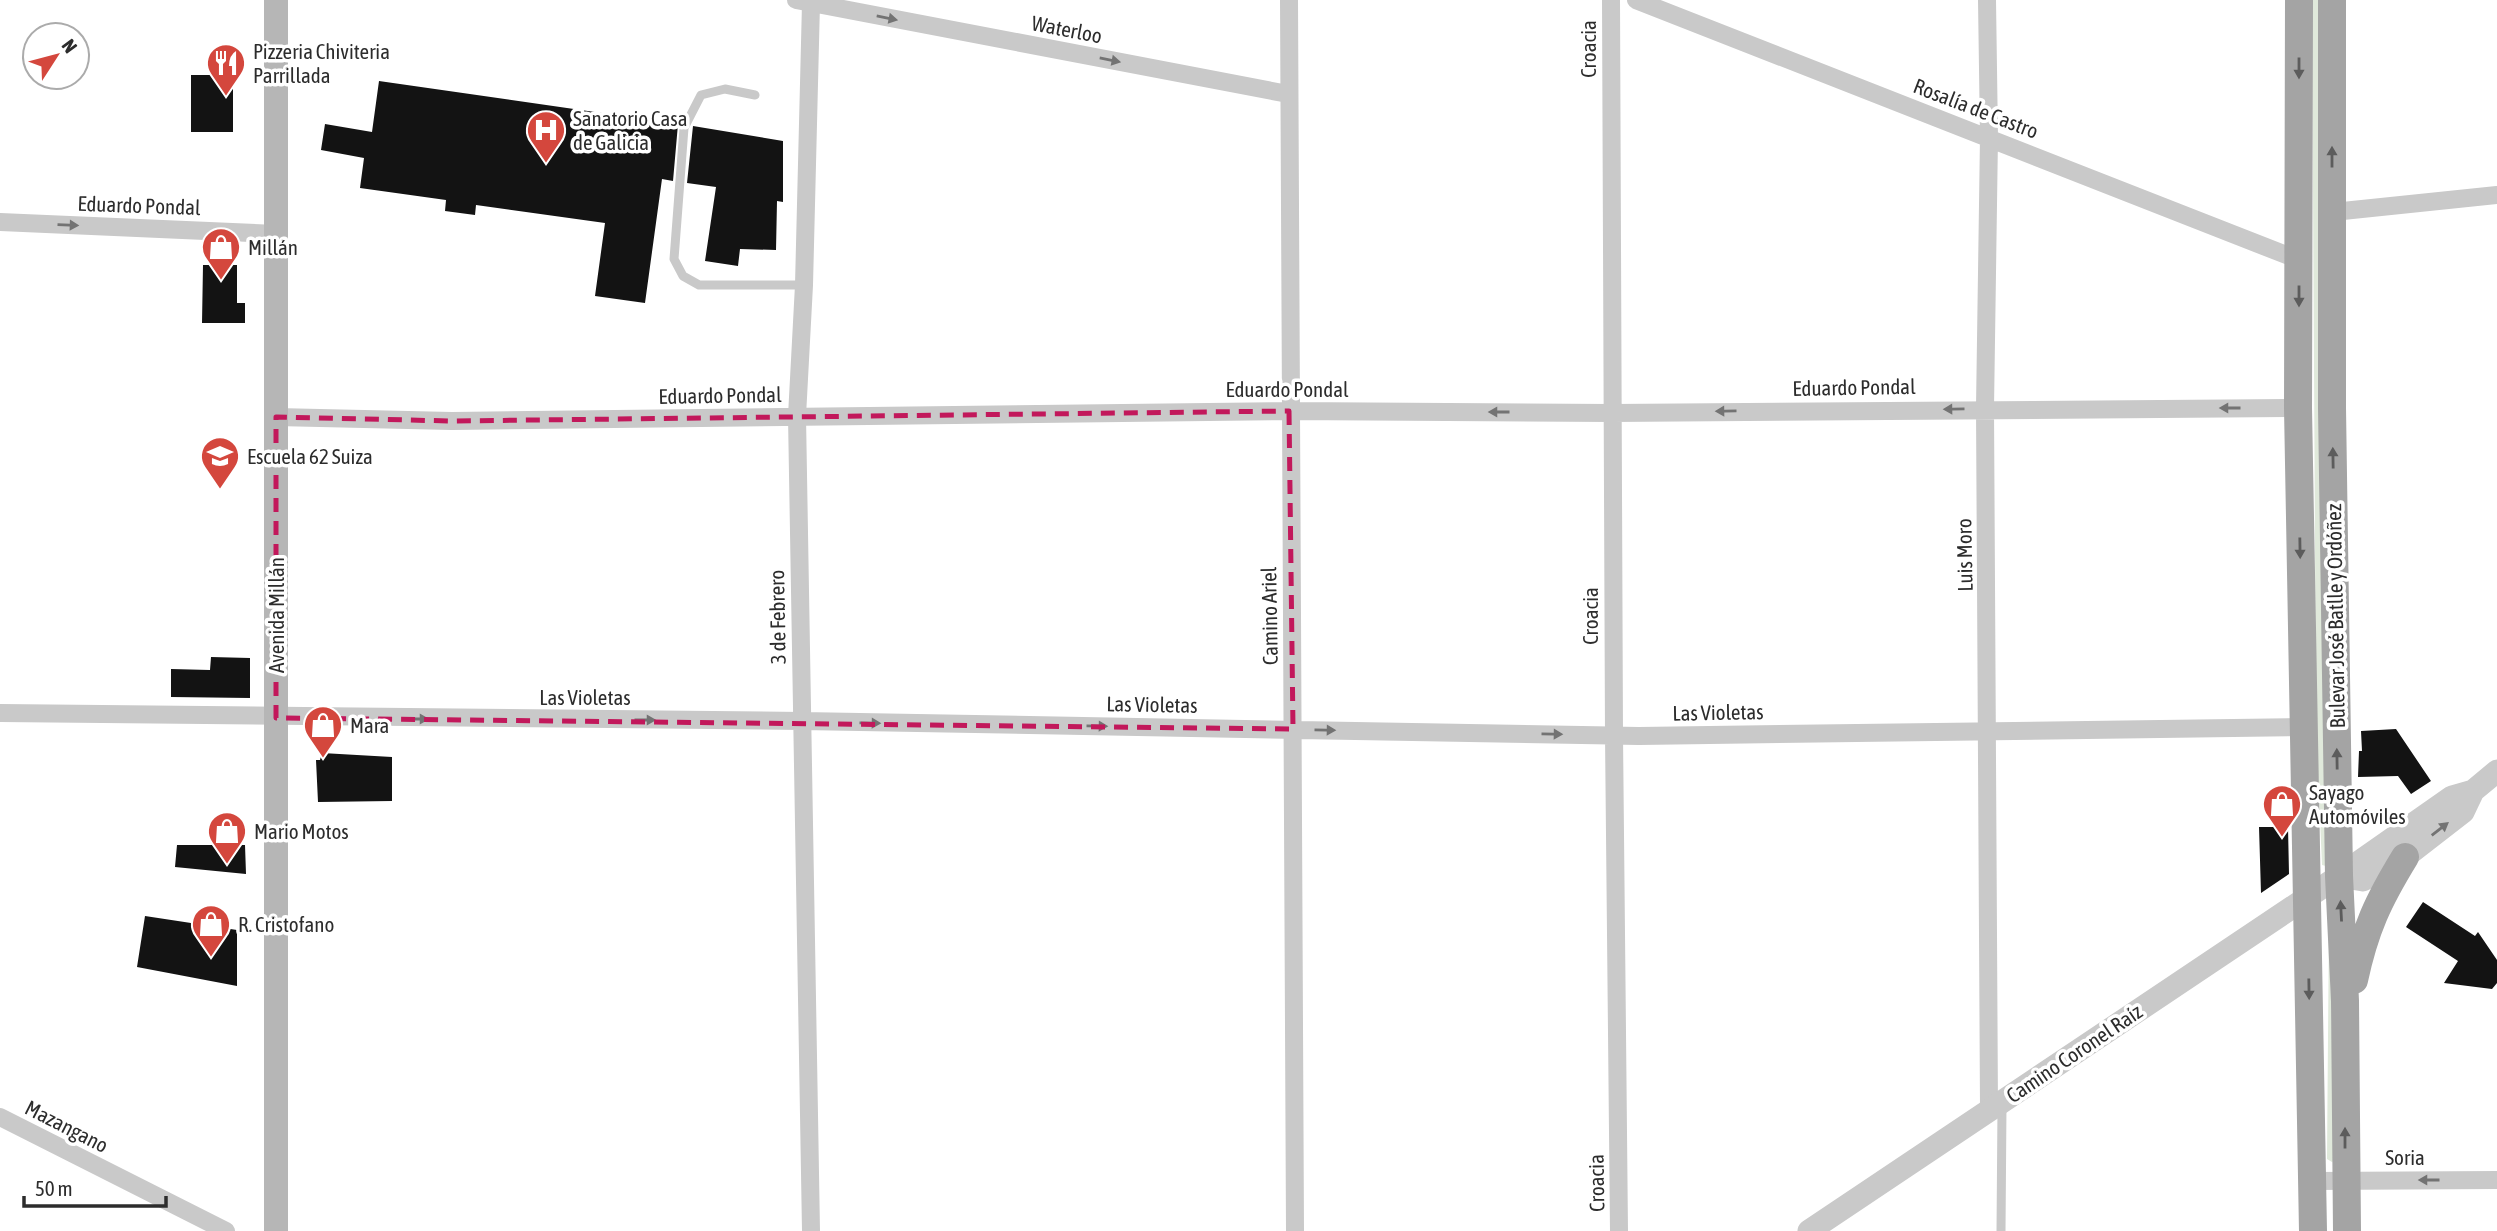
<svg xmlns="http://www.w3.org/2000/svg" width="2497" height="1231" font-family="'Asap Condensed',sans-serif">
	<rect width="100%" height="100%" fill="#fff"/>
	<!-- green -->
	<path fill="#e0e9db" d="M2312,0H2320L2326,866L2322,865L2316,729Z
		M2329,916L2335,1160L2332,1162L2327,1159Z"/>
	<!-- building -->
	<path fill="#131313" d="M191,75H233V132H191Z
		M379,81L678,124L673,181L662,179L645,303L595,296L605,223L476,205L475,215L445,211L446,200L360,188L364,158L321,150L325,124L372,132Z
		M693,126L783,141V202L777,201L776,250L740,249L738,266L705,261L716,187L687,183Z
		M203,265H237V303H245V323H202Z
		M211,657L250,658V698L171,697V669L210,670Z
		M2396,729L2431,781L2411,794L2398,776L2358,777L2359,751H2362L2361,731Z
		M322,753L392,757V801L318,802L316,760H320Z
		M2259,827H2288L2289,874L2261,893Z
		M177,845H245L246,874L175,867Z
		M2423,902L2475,936L2478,932L2497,960V983L2492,989L2444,983L2458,961L2406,927Z
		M145,916L237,930V986L137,967Z"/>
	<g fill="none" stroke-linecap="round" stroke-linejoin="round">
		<!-- service -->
		<path stroke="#c9c9c9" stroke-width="9" d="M755,95L725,89L701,95L684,128L674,259L683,276L699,285H804
			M2001,1231L2002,1106"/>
		<!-- minor -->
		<path stroke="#c9c9c9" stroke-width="18" d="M796,0L1288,94
			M1289,0L1295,1231
			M1611,0L1614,735L1619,1231
			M1636,0L2299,260
			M1987,0L1989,137L1985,408L1989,1109
			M2333,212L2497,195
			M0,222L276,234
			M276,417L452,421L1289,411L1612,413L2298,408
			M0,713L802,721L1639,736L2303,727
			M0,1117L226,1231
			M2313,1181L2497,1180
			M811,1231L797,416L804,285L811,3"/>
		<!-- tertiary -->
		<path stroke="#c9c9c9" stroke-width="23" d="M2339,876L2363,880L2405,857L2463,812L2473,791
			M1809,1231L2339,876L2452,797L2473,791L2497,771"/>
		<!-- secondary -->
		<path stroke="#b6b6b6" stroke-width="24" d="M276,0V1231"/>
		<!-- primary -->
		<path stroke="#a4a4a4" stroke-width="28" d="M2299,0L2298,408L2313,1231
			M2332,0V408L2339,876L2345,1001L2347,1231
			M2354,980C2365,929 2378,901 2405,857"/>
	</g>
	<!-- one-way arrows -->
	<defs><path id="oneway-solid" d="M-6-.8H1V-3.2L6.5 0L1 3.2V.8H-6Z" transform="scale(1.75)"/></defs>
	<g fill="#737373">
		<use href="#oneway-solid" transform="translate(887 18) rotate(11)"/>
		<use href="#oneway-solid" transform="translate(1110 60) rotate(11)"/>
		<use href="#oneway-solid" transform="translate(68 225) rotate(2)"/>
		<use href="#oneway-solid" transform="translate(2230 408) rotate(180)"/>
		<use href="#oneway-solid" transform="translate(1954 409) rotate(179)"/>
		<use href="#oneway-solid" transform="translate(1726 411) rotate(179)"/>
		<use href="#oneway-solid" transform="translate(1499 412) rotate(-180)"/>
		<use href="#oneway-solid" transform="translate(418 719)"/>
		<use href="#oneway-solid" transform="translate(645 720)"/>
		<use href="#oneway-solid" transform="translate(870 723) rotate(1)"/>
		<use href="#oneway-solid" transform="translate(1097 726) rotate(1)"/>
		<use href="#oneway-solid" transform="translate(1325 730) rotate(1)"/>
		<use href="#oneway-solid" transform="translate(1552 734) rotate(1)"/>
		<use href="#oneway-solid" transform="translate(2440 829) rotate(-38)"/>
		<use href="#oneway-solid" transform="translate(2429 1180) rotate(180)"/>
	</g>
	<g fill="#5c5c5c">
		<use href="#oneway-solid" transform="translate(2299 68) rotate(90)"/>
		<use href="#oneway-solid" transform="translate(2332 157) rotate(-90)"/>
		<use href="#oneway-solid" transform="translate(2299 296) rotate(90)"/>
		<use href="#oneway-solid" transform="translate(2333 458) rotate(-91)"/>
		<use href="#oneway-solid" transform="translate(2300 548) rotate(89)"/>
		<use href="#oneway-solid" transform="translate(2337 759) rotate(-91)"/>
		<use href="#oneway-solid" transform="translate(2341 911) rotate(-93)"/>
		<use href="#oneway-solid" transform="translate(2309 989) rotate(89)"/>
		<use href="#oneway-solid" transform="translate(2345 1138) rotate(-90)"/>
	</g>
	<!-- marked area -->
	<path fill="none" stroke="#c2185b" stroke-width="5" stroke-dasharray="14 9" stroke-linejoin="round" d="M1289,411L1293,729L276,718V417L452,421Z"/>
	<!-- icons -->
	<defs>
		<g id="restaurant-pin" transform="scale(2.0125)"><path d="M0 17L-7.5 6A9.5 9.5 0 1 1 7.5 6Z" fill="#d4473d" stroke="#fff"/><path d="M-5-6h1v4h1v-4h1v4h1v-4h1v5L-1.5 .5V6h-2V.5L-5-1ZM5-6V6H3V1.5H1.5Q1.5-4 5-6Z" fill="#fff"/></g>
		<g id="hospital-pin" transform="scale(2.0125)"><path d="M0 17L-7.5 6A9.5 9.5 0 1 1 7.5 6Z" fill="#d4473d" stroke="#fff"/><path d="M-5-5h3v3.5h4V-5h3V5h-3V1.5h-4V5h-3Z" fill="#fff"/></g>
		<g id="shop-pin" transform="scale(2.0125)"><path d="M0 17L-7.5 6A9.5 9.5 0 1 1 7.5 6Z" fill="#d4473d" stroke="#fff"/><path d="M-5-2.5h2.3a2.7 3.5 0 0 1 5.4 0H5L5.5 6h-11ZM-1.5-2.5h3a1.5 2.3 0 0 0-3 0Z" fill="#fff"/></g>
		<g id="school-pin" transform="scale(2.0125)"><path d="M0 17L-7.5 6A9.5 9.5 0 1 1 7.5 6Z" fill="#d4473d" stroke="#fff"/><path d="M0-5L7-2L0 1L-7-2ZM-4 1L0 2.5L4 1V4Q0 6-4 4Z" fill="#fff"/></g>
	</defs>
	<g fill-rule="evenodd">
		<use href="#restaurant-pin" x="226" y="63"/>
		<use href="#hospital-pin" x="546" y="130"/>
		<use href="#shop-pin" x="221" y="247"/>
		<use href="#school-pin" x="220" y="456"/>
		<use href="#shop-pin" x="323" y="725"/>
		<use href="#shop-pin" x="2282" y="804"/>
		<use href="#shop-pin" x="227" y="831"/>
		<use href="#shop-pin" x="211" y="924"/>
	</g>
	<g text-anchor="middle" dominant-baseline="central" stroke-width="7" stroke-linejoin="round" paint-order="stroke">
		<!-- street labels -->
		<g font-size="21" fill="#2c2c2c" stroke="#fff">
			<text transform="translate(1067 29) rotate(11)">Waterloo</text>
			<text transform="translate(1588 49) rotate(-90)">Croacia</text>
			<text transform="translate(1976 108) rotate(21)">Rosalía de Castro</text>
			<text transform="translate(139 205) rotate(2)">Eduardo Pondal</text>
			<text transform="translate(1854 387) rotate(-1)">Eduardo Pondal</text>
			<text x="1287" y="389">Eduardo Pondal</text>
			<text transform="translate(720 395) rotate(-1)">Eduardo Pondal</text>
			<text transform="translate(1964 555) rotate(-91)">Luis Moro</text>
			<text transform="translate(276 615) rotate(-90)">Avenida Millán</text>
			<text transform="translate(1269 616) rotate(-91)">Camino Ariel</text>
			<text transform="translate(1590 616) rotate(-90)">Croacia</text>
			<text transform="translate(2335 616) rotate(-91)">Bulevar José Batlle y Ordóñez</text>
			<text transform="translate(777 617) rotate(-91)">3 de Febrero</text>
			<text x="585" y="697">Las Violetas</text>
			<text transform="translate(1152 704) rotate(1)">Las Violetas</text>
			<text transform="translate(1718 712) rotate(-1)">Las Violetas</text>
			<text transform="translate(2074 1053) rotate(-34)">Camino Coronel Raíz</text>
			<text transform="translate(67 1126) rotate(27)">Mazangano</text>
			<text x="2405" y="1157">Soria</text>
			<text transform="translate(1596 1183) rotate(-91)">Croacia</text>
		</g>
		<!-- poi labels -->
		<g font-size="21" fill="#2c2c2c" stroke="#fff" text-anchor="start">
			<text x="253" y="51">Pizzeria Chiviteria<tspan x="253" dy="24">Parrillada</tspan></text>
			<text x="573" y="118">Sanatorio Casa<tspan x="573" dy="24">de Galicia</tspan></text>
			<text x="248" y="247">Millán</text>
			<text x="247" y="456">Escuela 62 Suiza</text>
			<text x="350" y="725">Mara</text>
			<text x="2309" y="792">Sayago<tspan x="2309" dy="24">Automóviles</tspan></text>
			<text x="254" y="831">Mario Motos</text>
			<text x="238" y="924">R. Cristofano</text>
		</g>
	</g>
	<!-- north arrow -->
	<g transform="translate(56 56) rotate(54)"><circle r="33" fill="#ffffff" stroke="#ababab" stroke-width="2"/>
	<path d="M0-5L12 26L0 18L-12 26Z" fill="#d4473d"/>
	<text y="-10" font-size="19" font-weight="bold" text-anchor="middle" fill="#2c2c2c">N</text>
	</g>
	<!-- scale -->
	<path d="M24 1196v10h142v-10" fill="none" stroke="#2c2c2c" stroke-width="3.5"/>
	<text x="35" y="1196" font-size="21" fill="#2c2c2c" stroke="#ffffff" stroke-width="5" paint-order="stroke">50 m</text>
</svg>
